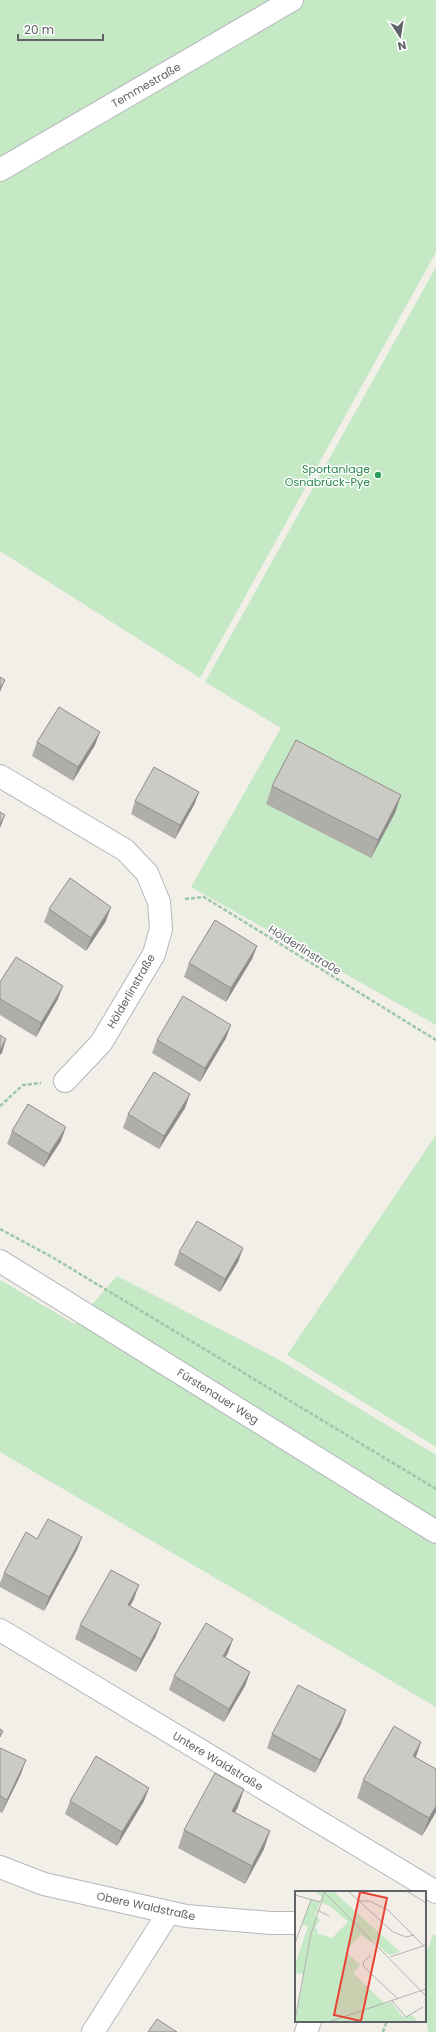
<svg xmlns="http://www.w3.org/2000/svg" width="436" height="2032" font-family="Poppins,sans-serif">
	<rect width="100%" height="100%" fill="#f1efe8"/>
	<!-- green -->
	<path fill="#c5e8c5" d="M0,0H436V252L200,678L0,551Z
		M436,267V1025L191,887L281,728L205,682Z
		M436,1135V1447L287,1355Z
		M117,1276L278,1359L436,1455V1707L0,1452V1280L75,1324Z
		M433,1935H436V2032H428L425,2011V1956Z"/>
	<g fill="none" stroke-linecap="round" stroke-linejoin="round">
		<!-- minor casing -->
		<g stroke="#b5b8bc" stroke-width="24">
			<path id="minor" d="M0,170L292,0
				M0,776L125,850L147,873L159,902L161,929L154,954L101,1043L65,1081
				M0,1261L436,1532
				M0,1630L436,1892
				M0,1867L44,1884L186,1916L271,1923H296
				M93,2032L169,1912
				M306,2032L310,2021"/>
		</g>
		<!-- path -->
		<path stroke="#9cc7a9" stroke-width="2.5" stroke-dasharray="4 2" stroke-linecap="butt" d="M185,899L204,897L436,1040
			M0,1106L23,1085L41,1083
			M0,1229L52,1257L436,1489
			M383,2032L387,2021"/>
		<!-- minor -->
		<use href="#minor" stroke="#fff" stroke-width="22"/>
	</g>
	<!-- wall -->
	<path fill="#afaea9" d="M37,742L95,745L73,781L32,756Z
		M272,786L401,795L395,813L371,858L266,804Z
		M199,792L194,805L175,839L131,814L135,801Z
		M49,909L106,921L86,951L44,922Z
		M257,946L252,959L226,1002L184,977L189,963Z
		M0,982L58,999L36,1037L0,1015Z
		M226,1038L200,1082L152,1053L157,1040Z
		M185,1108L159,1149L123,1128L128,1114Z
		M12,1131L61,1141L44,1167L7,1144Z
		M243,1248L238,1262L220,1292L174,1265L179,1252Z
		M82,1537L77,1550L44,1611L0,1587V1583L4,1573Z
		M134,1599L130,1606L156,1636L136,1672L75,1639L80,1625Z
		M228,1653L225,1657L250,1672L245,1686L224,1722L169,1690L174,1676Z
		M341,1724L315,1773L267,1748L272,1734Z
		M0,1748L21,1774L2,1813L0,1812Z
		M436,1769V1812L422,1836L357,1798L363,1780Z
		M70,1801H144L117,1846L65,1814Z
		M238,1807L235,1812L264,1849L245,1884L178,1848L184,1830Z"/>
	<!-- shaded-wall -->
	<path fill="#8f8d8a" d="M5,680L0,692V688Z
		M100,732L95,745L73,781L78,767Z
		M199,792L194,805L175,839L180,825Z
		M401,795L395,813L371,858L378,840Z
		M5,815L0,828V824Z
		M111,907L106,921L86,951L91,938Z
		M257,946L252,959L226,1002L231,988Z
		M63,986L58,999L36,1037L41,1023Z
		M231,1025L226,1038L200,1082L205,1068Z
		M6,1039L2,1053L0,1055V1050Z
		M190,1094L185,1108L159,1149L164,1136Z
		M66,1127L61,1141L44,1167L49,1154Z
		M243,1248L238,1262L220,1292L225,1279Z
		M82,1537L77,1550L44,1611L49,1597Z
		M139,1585L134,1599L123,1618L128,1605Z
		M161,1623L156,1636L136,1672L141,1659Z
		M233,1639L228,1653L218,1669L223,1656Z
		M250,1672L245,1686L224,1722L229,1709Z
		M346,1710L341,1724L315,1773L320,1760Z
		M421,1742L415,1760L413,1756Z
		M26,1760L21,1774L2,1813L7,1800Z
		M149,1788L144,1801L117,1846L122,1832Z
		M244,1789L238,1807L226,1829L232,1811Z
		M436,1806V1812L422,1836L429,1818Z
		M270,1831L264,1849L245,1884L252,1866Z"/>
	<!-- building -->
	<path fill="#cccac5" stroke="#8f8d8a" d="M0,677L5,680L0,688Z
		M59,707L100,732L78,767L37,742Z
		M296,740L401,795L378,840L272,786Z
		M154,767L199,792L180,825L135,801Z
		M0,812L5,815L0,824Z
		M70,878L111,907L91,938L49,909Z
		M215,920L257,946L231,988L189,963Z
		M16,957L63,986L41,1023L0,999V982Z
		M183,996L231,1025L205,1068L157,1040Z
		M0,1035L6,1039L0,1050Z
		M154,1072L190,1094L164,1136L128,1114Z
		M28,1104L66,1127L49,1154L12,1131Z
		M197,1221L243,1248L225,1279L179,1252Z
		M48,1519L82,1537L49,1597L4,1573L26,1532L37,1539Z
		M111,1570L139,1585L128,1605L161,1623L141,1659L80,1625Z
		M206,1623L233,1639L223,1656L250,1672L229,1709L174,1676Z
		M298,1685L346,1710L320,1760L272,1734Z
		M394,1726L421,1742L413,1756L436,1769V1806L429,1818L363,1780Z
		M0,1729L3,1731L0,1737Z
		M0,1748L26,1760L7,1800L0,1796Z
		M96,1756L149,1788L122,1832L70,1801Z
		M215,1773L244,1789L232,1811L270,1831L252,1866L184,1830Z
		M157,2019L177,2032H148Z"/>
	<!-- markers -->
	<circle fill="#2e9e5b" stroke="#fff" stroke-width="1.5" cx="378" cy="475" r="4"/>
	<g text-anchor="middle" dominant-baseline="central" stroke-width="3" stroke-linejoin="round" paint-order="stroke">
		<!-- street labels -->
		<g font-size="11" fill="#5f6368" stroke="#fff">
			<text transform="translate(146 85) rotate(-30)">Temmestraße</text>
			<text transform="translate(305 950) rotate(32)">Hölderlinstra0e</text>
			<text transform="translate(131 991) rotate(-60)">Hölderlinstraße</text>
			<text transform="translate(218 1396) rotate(32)">Fürstenauer Weg</text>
			<text transform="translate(218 1761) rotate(31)">Untere Waldstraße</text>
			<text transform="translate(146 1906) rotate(12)">Obere Waldstraße</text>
		</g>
		<!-- leisure labels -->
		<g font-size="11" fill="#27864d" stroke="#fff" text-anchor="end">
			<text x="370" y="469">Sportanlage<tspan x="370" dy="13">Osnabrück-Pye</tspan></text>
		</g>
	</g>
	<!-- overview -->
	<g transform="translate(295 1891)">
		<rect width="131" height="131" fill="#f1efe8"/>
		<path d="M19,0H38L105,61L94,64L78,49L75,51L66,44L50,60L65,74L58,82L90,113L96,111L108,126L117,124L123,131H0L8,83L0,82V74L13,36L7,33L16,9L24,11L27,6ZM25,11L35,15L53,31L37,47L21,42L23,40L20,36L25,29L20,24Z" fill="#c5e8c5" fill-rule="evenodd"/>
		<path fill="none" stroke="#b3b3b1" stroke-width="1" d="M28,0L131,105M53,0L98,41L111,46L119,44M112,0L131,12M0,4L25,11M64,10H74L93,19L129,55M22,19L34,25M0,52L16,9M76,64L69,70L68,75L103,108M95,66L131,54M97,110L111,126L128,116M0,129L16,43L30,0M33,131L131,98"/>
		<path fill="#ea4335" fill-opacity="0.15" stroke="#ea4335" stroke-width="2" d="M65,1L92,7L66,130L39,124Z"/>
		<rect width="131" height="131" fill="none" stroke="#5f6368" stroke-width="2"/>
	</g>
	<!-- north arrow -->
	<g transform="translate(400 36) rotate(168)" stroke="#ffffff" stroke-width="3" paint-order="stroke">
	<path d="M0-3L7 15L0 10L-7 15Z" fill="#5f6368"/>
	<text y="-6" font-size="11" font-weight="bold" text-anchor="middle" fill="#5f6368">N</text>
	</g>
	<!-- scale -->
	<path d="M18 34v6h85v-6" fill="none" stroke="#5f6368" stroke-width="2"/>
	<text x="24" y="34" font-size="12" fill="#5f6368" stroke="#ffffff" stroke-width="3" paint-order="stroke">20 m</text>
</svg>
